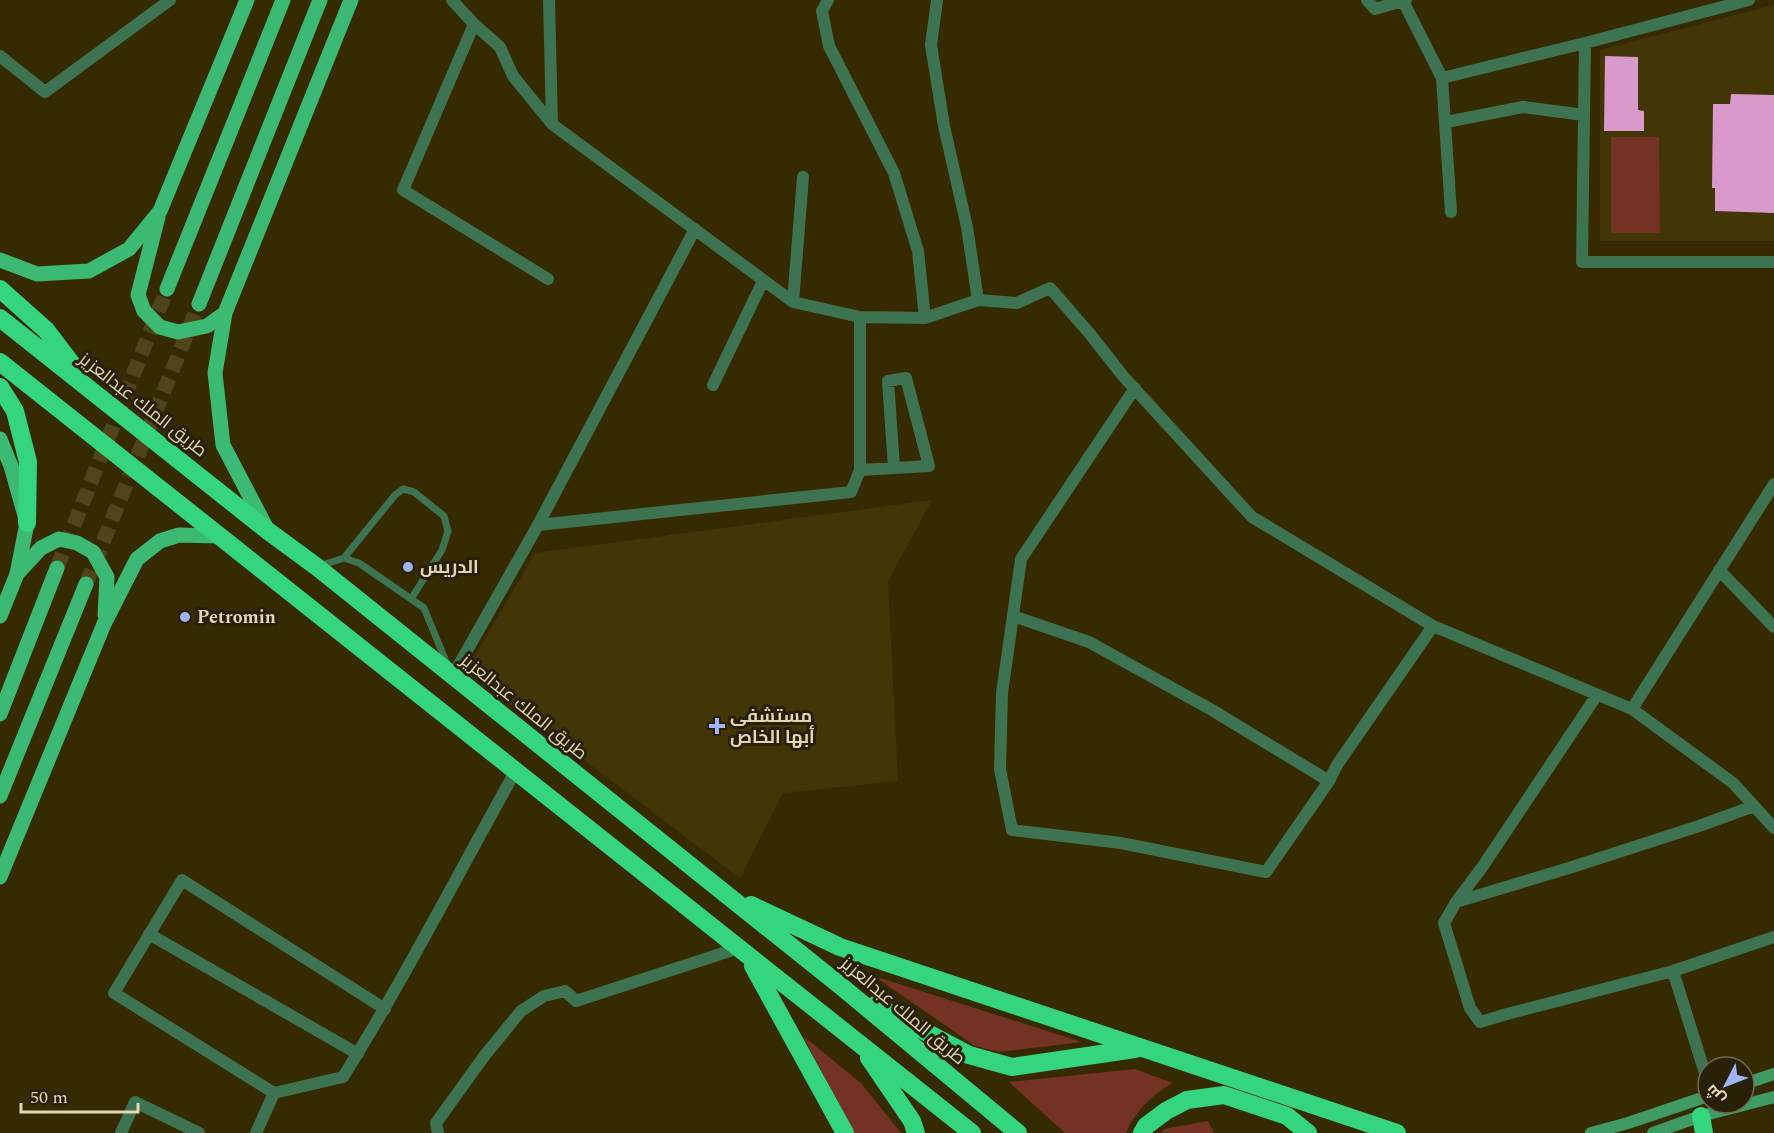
<svg xmlns="http://www.w3.org/2000/svg" width="1774" height="1133" font-family="Spectral,Cairo,serif">
	<rect width="100%" height="100%" fill="#352a00"/>
	<!-- built -->
	<path fill="#423607" d="M1774,5V241H1600V50Z
		M932,500L888,581L898,781L783,793L740,878L466,671L535,553Z"/>
	<!-- green -->
	<path fill="#733223" d="M1611,137H1659L1660,233H1611Z
		M874,976L1082,1042L999,1052L975,1046Z
		M803,1036L861,1083L901,1133H854Z
		M1135,1069L1173,1083C1153,1094 1135,1111 1126,1133H1065L1009,1082Z
		M1208,1121L1214,1133H1161L1164,1129Z"/>
	<!-- building -->
	<path fill="#d999cb" d="M1605,56L1638,57V110L1644,111V131H1604Z
		M1731,94L1774,95V213L1715,211V188H1712L1713,104H1730Z"/>
	<g fill="none" stroke-linecap="round" stroke-linejoin="round">
		<!-- primary-tunnel -->
		<path stroke="#4f441b" stroke-width="15" stroke-dasharray="15 8" stroke-linecap="butt" d="M57,568L167,289
			M86,584L199,304"/>
		<!-- lane -->
		<path stroke="#3d7350" stroke-width="7" d="M344,558L395,495L403,489L414,492L444,516L448,531L442,550L411,599
			M319,566L344,558L359,563L424,608L447,664"/>
		<!-- street -->
		<path stroke="#3d7350" stroke-width="12" d="M452,0L474,24L500,47L513,76L552,124L793,302L860,317L925,318L978,300L1017,303L1050,288L1090,334L1123,376L1252,517L1433,626L1632,709L1733,783L1774,828
			M549,0L552,124
			M828,0L822,11L829,46L894,173L918,251L925,318
			M937,0L931,45L944,126L967,227L978,300
			M1367,0L1375,9L1406,0
			M1403,1L1442,78L1451,212
			M474,24L403,190L548,279
			M1585,43L1582,262H1774
			M0,56L45,92L170,0
			M1442,78L1585,43L1749,0
			M1446,122L1523,107L1584,115
			M793,302L803,177
			M713,385L763,281
			M1135,388L1021,559L1002,693L1000,769L1012,830L1121,843L1266,872L1329,781L1337,765L1433,626
			M860,470V317
			M538,525L851,492L860,470L929,466L906,378L888,381L894,468
			M1719,570L1774,627
			M1013,616L1089,642L1212,710L1329,781
			M452,677L538,525L695,229
			M1632,709L1774,484
			M1754,806L1699,826L1569,868L1456,902L1444,923L1470,1008L1480,1022L1507,1014L1673,971L1774,937
			M1456,902L1483,866L1597,695
			M149,934L358,1054
			M1673,971L1708,1083
			M274,1093L114,993L182,880L385,1009
			M121,1133L135,1102L199,1133
			M256,1133L274,1093L343,1077C405,978 458,874 515,772
			M438,1133L436,1123L485,1055L521,1011L544,996L565,991L576,1001L739,948"/>
		<!-- secondary -->
		<path stroke="#3f9b63" stroke-width="12" d="M1744,1084L1774,1074
			M1591,1133L1628,1123L1708,1096
			M1653,1133L1701,1116L1774,1097"/>
		<!-- primary -->
		<path stroke="#3cb972" stroke-width="15" d="M158,217L138,295L144,311L160,327L178,332L207,326L225,313
			M0,260L37,274L89,271L129,249L160,211L247,0
			M167,289L283,0
			M199,304L320,0
			M0,439L11,466L27,523L17,574L0,616
			M267,529L223,445L215,373L225,313L351,0
			M17,574L41,548L59,539L77,543L93,552L107,577L105,615
			M0,714L57,568
			M0,796L86,584
			M0,877L104,624L137,559L160,541L179,535L218,536"/>
		<!-- highway -->
		<path stroke="#35d57f" stroke-width="18" d="M0,289L46,330L78,372
			M0,318L268,531L317,567L842,987L1018,1133
			M0,362L972,1133
			M0,387L15,411L28,462L27,523
			M751,905L840,947L1397,1133
			M753,966L845,1133
			M875,1005L969,1055L1012,1067L1135,1049
			M869,1058L912,1121L916,1133
			M1701,1116L1704,1133
			M1142,1133L1146,1126L1166,1111L1187,1100L1224,1095L1287,1116L1308,1133"/>
	</g>
	<!-- markers -->
	<g fill="#a2b2fd" stroke="#282108" stroke-width="2">
		<circle cx="408" cy="567" r="6"/>
		<circle cx="185" cy="617" r="6"/>
		<path d="M714 717h6v6h6v6h-6v6h-6v-6h-6v-6h6z"/>
	</g>
	<g text-anchor="middle" dominant-baseline="central" stroke-width="6" stroke-linejoin="round" paint-order="stroke">
		<!-- street labels -->
		<g font-size="18" fill="#e2d7b2" stroke="#282108">
			<text transform="translate(143 405) rotate(38)">طريق الملك عبدالعزيز</text>
			<text transform="translate(524 707) rotate(39)">طريق الملك عبدالعزيز</text>
			<text transform="translate(903 1011) rotate(40)">طريق الملك عبدالعزيز</text>
		</g>
		<!-- poi labels -->
		<g font-size="18" font-weight="bold" fill="#e2d7b2" stroke="#282108" text-anchor="start">
			<text x="420" y="567">الدريس</text>
			<text x="197" y="617">Petromin</text>
			<text x="730" y="716">مستشفى<tspan x="730" dy="21">أبها الخاص</tspan></text>
		</g>
	</g>
	<!-- north arrow -->
	<g transform="translate(1726 1085) rotate(228)"><circle r="28" fill="#282108" stroke="#726a4c" stroke-width="1.5"/>
	<path d="M0-4.5L10 22L0 15L-10 22Z" fill="#a2b2fd"/>
	<text y="-9" font-size="16" font-weight="bold" text-anchor="middle" fill="#e2d7b2">ش</text>
	</g>
	<!-- scale -->
	<path d="M21 1103v9h117v-9" fill="none" stroke="#e2d7b2" stroke-width="3"/>
	<text x="30" y="1103" font-size="18" fill="#e2d7b2" stroke="#282108" stroke-width="4.5" paint-order="stroke">50 m</text>
</svg>
